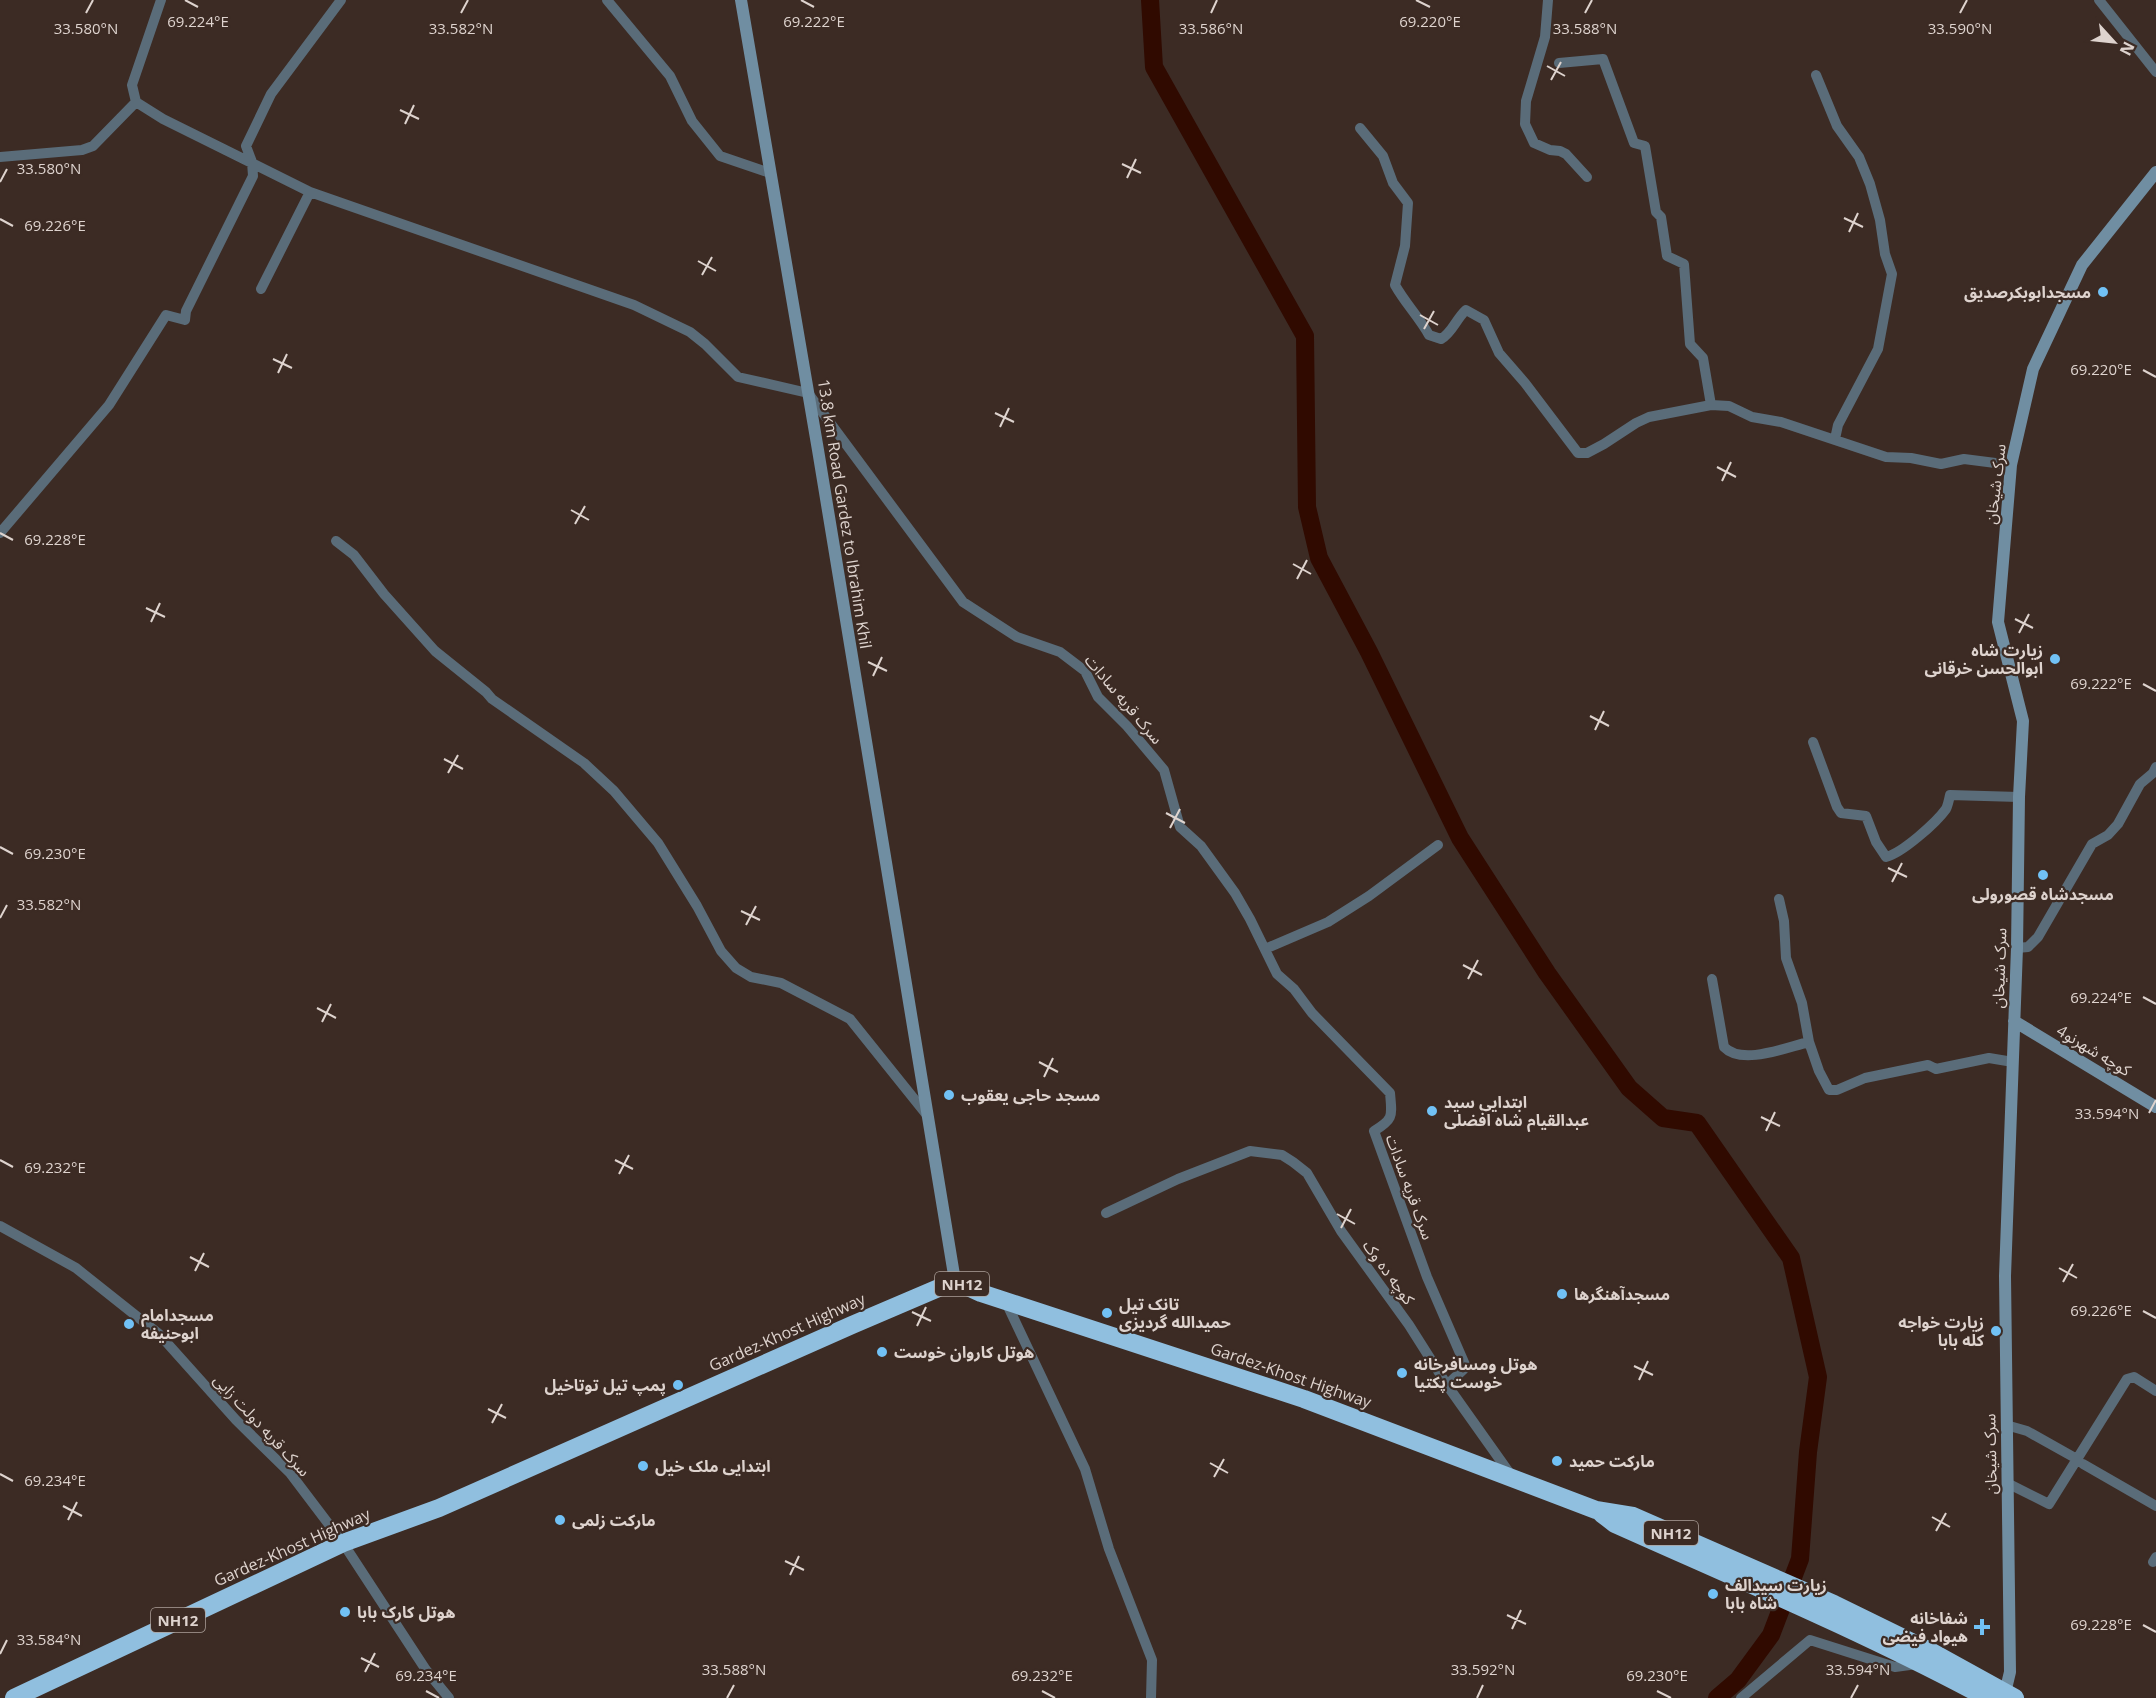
<svg xmlns="http://www.w3.org/2000/svg" width="2156" height="1698" font-family="'Open Sans','Noto Sans Arabic',sans-serif">
	<rect width="100%" height="100%" fill="#3c2b24"/>
	<g fill="none" stroke-linecap="round" stroke-linejoin="round">
		<!-- river -->
		<path stroke="#300a00" stroke-width="18" d="M1150,0L1154,67L1305,336L1307,507L1319,558L1369,652L1460,838L1547,973L1629,1088L1663,1118L1697,1123L1791,1258L1818,1377L1808,1452L1800,1559L1771,1635L1738,1680L1717,1698"/>
		<!-- street -->
		<path stroke="#5a6c79" stroke-width="10" d="M161,0L132,85L136,102L163,119L310,192L634,305L690,332L705,344L738,377L808,393L963,602L1017,637L1060,652L1085,671L1098,697L1127,726L1164,770L1180,827L1201,846L1235,893L1250,919L1277,974L1294,989L1312,1013L1390,1093C1392,1116 1394,1119 1374,1131L1427,1277L1466,1367L1447,1385
			M607,0L670,76L692,121L720,156L770,173
			M1548,0L1545,37L1526,101L1525,124L1534,143L1550,150L1560,151L1566,154L1587,177
			M2099,0L2156,72
			M1559,63L1603,59L1634,143L1645,146L1656,212L1661,217L1667,256L1684,264L1690,344L1703,358L1711,405
			M1816,75L1837,126L1859,157L1870,184L1880,220L1885,254L1892,274L1878,349L1838,425L1835,439
			M1360,128L1383,156L1393,183L1408,203L1405,246L1395,285C1405,303 1419,317 1429,335L1441,339C1452,333 1456,319 1466,310L1484,320L1499,353L1525,383L1578,453H1587L1604,444L1636,423L1649,417L1711,405L1729,406L1752,417L1781,422L1886,457L1911,458L1941,464L1964,459L2011,465
			M0,157L82,150L93,146L136,102
			M261,289L310,192
			M0,533L109,405L166,315L185,320L186,311L253,176L252,162L246,146L271,94L341,0
			M336,541L354,555L384,594L435,651L486,692L492,699L584,763L614,791L658,843L697,906L721,951L736,968L751,977L781,983L850,1019L927,1115
			M1813,742L1837,807L1841,813L1866,816L1876,842L1886,857C1902,853 1936,823 1946,809C1948,805 1949,800 1950,795L2019,797
			M1779,899L1784,921L1786,958L1802,1003L1809,1042L1819,1071L1829,1090H1837L1865,1078L1928,1065L1936,1069L1989,1058L2013,1062
			M2017,948L2028,947L2038,937L2092,844L2108,835L2118,824L2140,784L2153,773L2156,767
			M1265,949L1328,922L1369,896L1438,845
			M1712,979L1724,1047C1742,1066 1787,1047 1809,1042
			M1106,1213L1178,1179L1250,1151L1282,1155L1293,1162L1307,1173L1341,1231L1409,1325L1447,1385L1513,1478
			M0,1226L76,1268L159,1334L236,1420L290,1473L343,1543L426,1670L449,1698
			M1005,1300L1085,1469L1109,1549L1152,1660L1151,1698
			M2006,1425L2027,1431L2077,1459
			M2083,1464L2156,1506
			M2007,1483L2049,1504L2127,1379L2134,1377L2156,1391
			M2153,1562L2156,1557
			M1741,1698L1810,1640L1895,1667L1917,1664"/>
		<!-- secondary -->
		<path stroke="#708ea2" stroke-width="12" d="M741,0L818,450L955,1281
			M2014,1021L2156,1107
			M2004,1697L2010,1672L2005,1276L2017,948L2019,797L2023,721L1998,622L2011,465L2033,369L2082,265L2156,172"/>
		<!-- highway -->
		<path stroke="#90bfdf" stroke-width="18" d="M1602,1514L1615,1524C1740,1580 1866,1633 1987,1698
			M14,1698L343,1543L439,1508L852,1325L955,1281L981,1293L1304,1399L1596,1510L1633,1516L1834,1604L1928,1650L2015,1698"/>
	</g>
	<!-- ticks -->
	<path fill="none" stroke="#ded3ce" stroke-width="2" d="M185,0L198,7M801,0L814,7M1416,0L1430,7M86,13L93,0M461,13L468,0M1211,13L1217,0M1585,13L1592,0M1960,13L1967,0M1547,66L1565,76M1551,80L1561,62M400,110L419,119M405,124L414,105M1122,164L1141,173M1127,178L1136,159M0,182L7,169M1844,218L1863,227M0,219L13,226M1849,232L1858,213M698,261L716,271M702,275L712,257M1420,315L1438,325M1424,329L1434,311M273,359L292,368M2143,370L2156,377M278,373L287,354M995,413L1014,422M1000,427L1009,408M1717,467L1736,477M1722,481L1731,462M571,510L589,520M575,524L585,506M0,533L13,540M1293,564L1311,574M1297,579L1307,560M146,608L165,617M2015,619L2033,628M151,622L160,603M2019,633L2029,614M868,662L887,671M873,676L882,657M2143,684L2156,691M1590,716L1609,726M1595,730L1604,711M444,759L463,769M448,773L458,755M1166,813L1185,823M1170,828L1180,809M0,847L13,854M1888,868L1907,877M1892,882L1902,863M741,911L760,920M0,918L7,905M746,925L756,906M1463,965L1482,975M1468,979L1478,960M2143,997L2156,1004M317,1008L336,1018M322,1022L331,1004M1039,1062L1058,1072M1044,1077L1053,1058M2149,1113L2156,1100M1761,1117L1780,1126M1766,1131L1775,1112M0,1160L13,1167M615,1160L633,1169M619,1174L629,1155M1337,1214L1355,1224M1341,1228L1351,1209M190,1257L209,1267M2059,1268L2077,1278M195,1271L204,1253M2063,1282L2073,1264M2143,1311L2156,1318M912,1312L931,1321M917,1326L926,1307M1634,1366L1653,1375M1639,1380L1648,1361M488,1409L506,1418M492,1423L502,1404M1210,1463L1228,1473M0,1474L13,1481M1214,1477L1224,1459M63,1506L82,1516M1932,1517L1950,1527M68,1520L77,1502M1936,1531L1946,1513M785,1561L804,1570M790,1575L799,1556M1507,1615L1526,1624M2143,1625L2156,1632M1512,1629L1521,1610M0,1654L7,1640M361,1658L379,1667M365,1672L375,1653M426,1691L439,1698M1042,1691L1055,1698M1657,1691L1671,1698M727,1698L734,1685M1477,1698L1483,1685M1851,1698L1858,1685"/>
	<!-- markers -->
	<g fill="#71c1f5" stroke="#3c2b24" stroke-width="2">
		<circle cx="2103" cy="292" r="6"/>
		<circle cx="2055" cy="659" r="6"/>
		<circle cx="2043" cy="875" r="6"/>
		<circle cx="949" cy="1095" r="6"/>
		<circle cx="1432" cy="1111" r="6"/>
		<circle cx="1562" cy="1294" r="6"/>
		<circle cx="1107" cy="1313" r="6"/>
		<circle cx="129" cy="1324" r="6"/>
		<circle cx="1996" cy="1331" r="6"/>
		<circle cx="882" cy="1352" r="6"/>
		<circle cx="1402" cy="1373" r="6"/>
		<circle cx="678" cy="1385" r="6"/>
		<circle cx="1557" cy="1461" r="6"/>
		<circle cx="643" cy="1466" r="6"/>
		<circle cx="560" cy="1520" r="6"/>
		<circle cx="1713" cy="1594" r="6"/>
		<circle cx="345" cy="1612" r="6"/>
		<path d="M1979 1618h6v6h6v6h-6v6h-6v-6h-6v-6h6z"/>
	</g>
	<g text-anchor="middle" dominant-baseline="central" stroke-width="4.5" stroke-linejoin="round" paint-order="stroke">
		<!-- shield labels -->
		<g fill="#3c2b24" stroke="#ada19b" stroke-width="1.5">
			<rect x="935" y="1272" width="54" height="24" rx="4.5"/>
			<rect x="1644" y="1521" width="54" height="24" rx="4.5"/>
			<rect x="151" y="1608" width="54" height="24" rx="4.5"/>
		</g>
		<g font-size="15" font-weight="bold" fill="#ded3ce">
			<text x="962" y="1284">NH12</text>
			<text x="1671" y="1533">NH12</text>
			<text x="178" y="1620">NH12</text>
		</g>
		<!-- poi labels -->
		<g font-size="16" font-weight="bold" fill="#ded3ce" stroke="#3c2b24" text-anchor="start">
			<text x="2091" y="292" text-anchor="end">مسجدابوبکرصدیق</text>
			<text x="2043" y="650" text-anchor="end">زیارت شاه<tspan x="2043" dy="18">ابوالحسن خرقانی</tspan></text>
			<text x="2043" y="894" text-anchor="middle">مسجدشاه قصورولی</text>
			<text x="961" y="1095">مسجد حاجی یعقوب</text>
			<text x="1444" y="1102">ابتدایی سید<tspan x="1444" dy="18">عبدالقیام شاه افضلی</tspan></text>
			<text x="1574" y="1294">مسجدآهنگرها</text>
			<text x="1119" y="1304">تانک تیل<tspan x="1119" dy="18">حمیدالله گردیزی</tspan></text>
			<text x="141" y="1315">مسجدامام<tspan x="141" dy="18">ابوحنیفه</tspan></text>
			<text x="1984" y="1322" text-anchor="end">زیارت خواجه<tspan x="1984" dy="18">کله بابا</tspan></text>
			<text x="894" y="1352">هوتل کاروان خوست</text>
			<text x="1414" y="1364">هوتل ومسافرخانه<tspan x="1414" dy="18">خوست پکتیا</tspan></text>
			<text x="666" y="1385" text-anchor="end">پمپ تیل توتاخیل</text>
			<text x="1569" y="1461">مارکت حمید</text>
			<text x="655" y="1466">ابتدایی ملک خیل</text>
			<text x="572" y="1520">مارکت زلمی</text>
			<text x="1725" y="1585">زیارت سیدالف<tspan x="1725" dy="18">شاه بابا</tspan></text>
			<text x="357" y="1612">هوتل کارک بابا</text>
			<text x="1968" y="1618" text-anchor="end">شفاخانه<tspan x="1968" dy="18">هیواد فیضی</tspan></text>
		</g>
		<!-- street labels -->
		<g font-size="16" fill="#ded3ce" stroke="#3c2b24">
			<text transform="translate(1995 484) rotate(-83)">سرک شیخان</text>
			<text transform="translate(845 514) rotate(81)">13.8 km Road Gardez to Ibrahim Khil</text>
			<text transform="translate(1124 699) rotate(50)">سرک قریه سادات</text>
			<text transform="translate(1999 968) rotate(-88)">سرک شیخان</text>
			<text transform="translate(2094 1050) rotate(31)">کوچه شهرنو4</text>
			<text transform="translate(1410 1187) rotate(70)">سرک قریه سادات</text>
			<text transform="translate(1389 1272) rotate(54)">کوچه ده وک</text>
			<text transform="translate(787 1332) rotate(-24)">Gardez-Khost Highway</text>
			<text transform="translate(1291 1375) rotate(19)">Gardez-Khost Highway</text>
			<text transform="translate(262 1425) rotate(47)">سرک قریه دولت زایی</text>
			<text transform="translate(1990 1454) rotate(-91)">سرک شیخان</text>
			<text transform="translate(292 1547) rotate(-24)">Gardez-Khost Highway</text>
		</g>
	</g>
	<g font-size="15" text-anchor="middle" fill="#ded3ce" stroke="#3c2b24" stroke-width="4.5" stroke-linejoin="round" paint-order="stroke">
		<text x="198" y="27">69.224°E</text>
		<text x="814" y="27">69.222°E</text>
		<text x="1430" y="27">69.220°E</text>
		<text x="86" y="34">33.580°N</text>
		<text x="461" y="34">33.582°N</text>
		<text x="1211" y="34">33.586°N</text>
		<text x="1585" y="34">33.588°N</text>
		<text x="1960" y="34">33.590°N</text>
		<text x="49" y="174">33.580°N</text>
		<text x="55" y="231">69.226°E</text>
		<text x="2101" y="375">69.220°E</text>
		<text x="55" y="545">69.228°E</text>
		<text x="2101" y="689">69.222°E</text>
		<text x="55" y="859">69.230°E</text>
		<text x="49" y="910">33.582°N</text>
		<text x="2101" y="1003">69.224°E</text>
		<text x="2107" y="1119">33.594°N</text>
		<text x="55" y="1173">69.232°E</text>
		<text x="2101" y="1316">69.226°E</text>
		<text x="55" y="1486">69.234°E</text>
		<text x="2101" y="1630">69.228°E</text>
		<text x="49" y="1645">33.584°N</text>
		<text x="734" y="1675">33.588°N</text>
		<text x="1483" y="1675">33.592°N</text>
		<text x="1858" y="1675">33.594°N</text>
		<text x="426" y="1681">69.234°E</text>
		<text x="1042" y="1681">69.232°E</text>
		<text x="1657" y="1681">69.230°E</text>
	</g>
	<!-- north arrow -->
	<g transform="translate(2114 42) rotate(117)" stroke="#3c2b24" stroke-width="4.5" paint-order="stroke">
	<path d="M0-4.5L10 22L0 15L-10 22Z" fill="#ded3ce"/>
	<text y="-9" font-size="16" font-weight="bold" text-anchor="middle" fill="#ded3ce">N</text>
	</g>
</svg>
